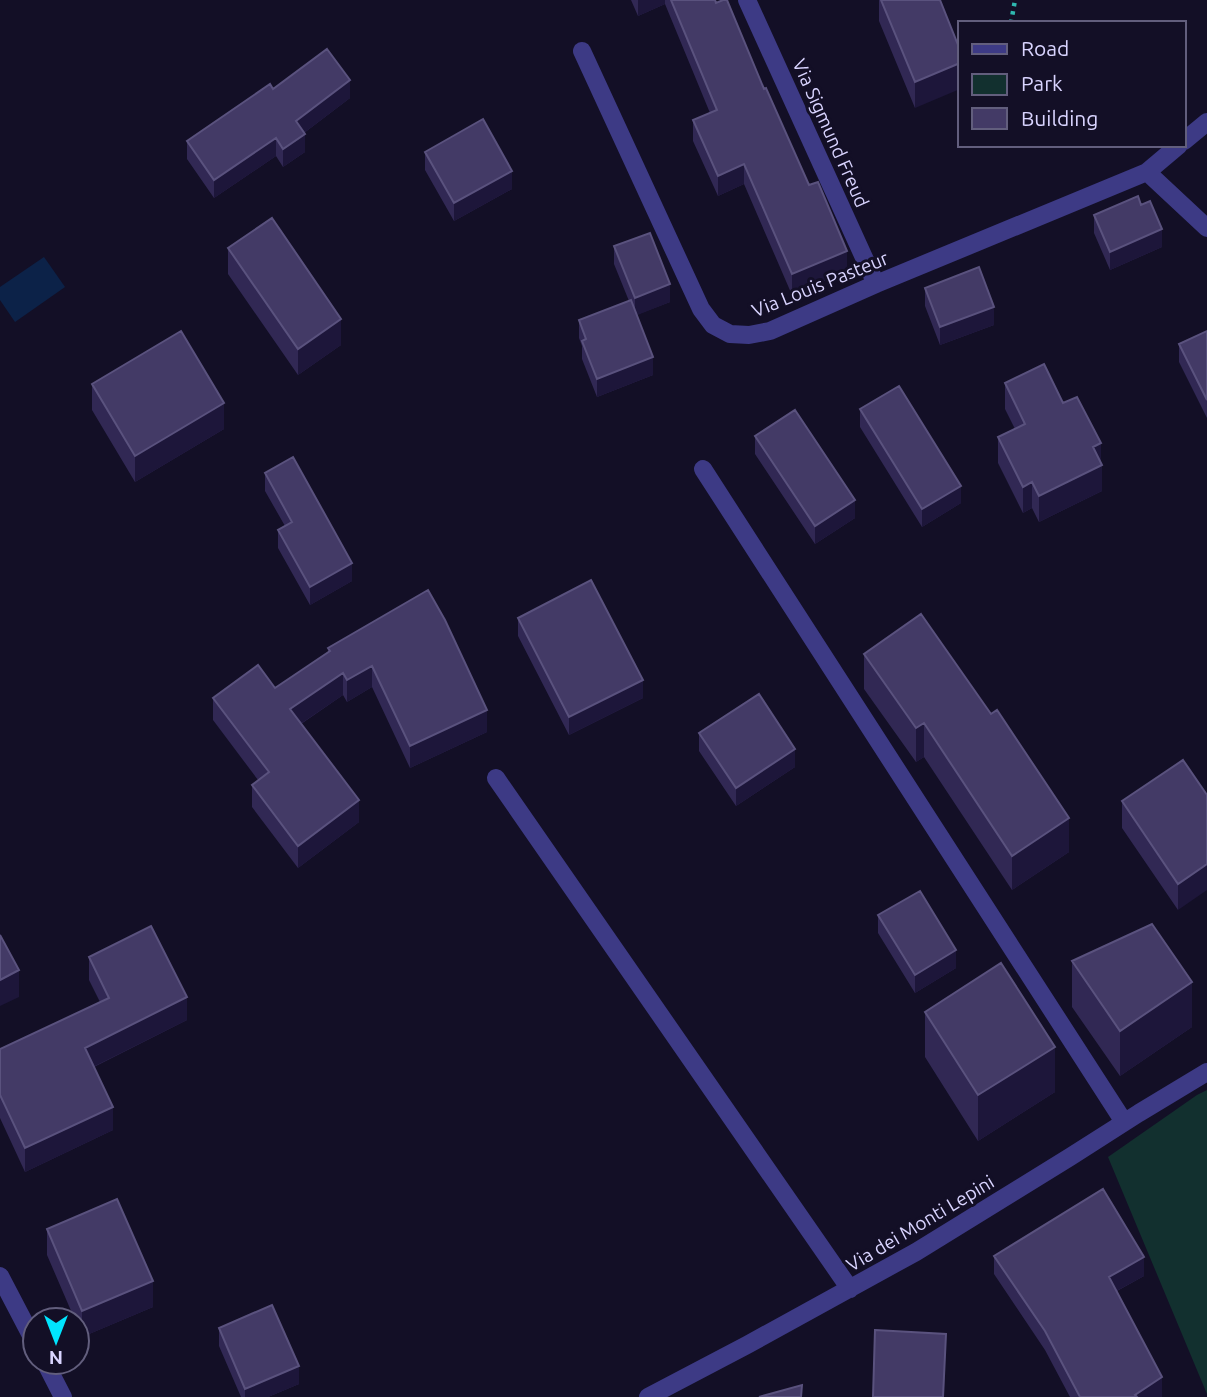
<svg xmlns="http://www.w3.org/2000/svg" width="1207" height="1397" font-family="Ubuntu,sans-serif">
	<rect width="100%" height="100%" fill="#130f26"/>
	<!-- green -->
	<path fill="#12302f" d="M1207,1090V1394L1108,1157L1197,1095Z"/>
	<!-- water -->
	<path fill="#0c2248" d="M44,257L65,287L15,322L0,300V287Z"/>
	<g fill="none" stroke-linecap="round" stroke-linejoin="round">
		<!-- path -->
		<path stroke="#2fb8b0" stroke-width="4.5" stroke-dasharray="3.5 5" stroke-linecap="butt" d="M1011,23L1015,0"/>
		<!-- minor -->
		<path stroke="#3d3a85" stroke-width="18" d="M747,0L876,284
			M582,51L701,309L713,325L730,334L749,335L770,331L876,284L1147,172L1207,228
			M1184,141L1207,122
			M1147,172L1179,145
			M703,469L1124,1122
			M496,778L850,1289
			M0,1276L35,1343
			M45,1362L63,1397
			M648,1397L747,1345L916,1252L1070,1157L1139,1113L1207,1072"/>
	</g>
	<!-- wall -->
	<path fill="#312854" d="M631,0H715L764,89L847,271L792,295L744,184L718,196L693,141V120L710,113L665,4L638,16Z
		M879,0H940L915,108L879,21Z
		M273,89L350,98L304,133L305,152L283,167L276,156L214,198L187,159V141Z
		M425,152L512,189L454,221L425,170Z
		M1141,205L1162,247L1110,270L1094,233V215Z
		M614,246L670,302L636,315L653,375L597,397L582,359V346L579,338V320L629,301L614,264Z
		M228,248L341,345L298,375L228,274Z
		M925,288L994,325L940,345L925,306Z
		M1207,331V418L1179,362V344Z
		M1005,383L1063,403L1101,461L1102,491L1039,522L1032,508L1023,513L998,463V437L1015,429L1005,409Z
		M92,384L224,429L135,482L92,410Z
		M860,409L961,503L922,527L860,427Z
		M755,436L855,518L815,544L755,454Z
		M265,473L352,581L310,605L278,548V530L285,526L265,491Z
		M428,590L487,732L410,768L372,687L347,702L343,695L301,724L359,822L298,868L252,807V785L258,780L213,720V698L275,688L328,653V648Z
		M518,618L643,698L569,735L518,636Z
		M864,654L1069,852L1012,890L924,757L916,762L864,689Z
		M699,733L795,767L736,806L699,751Z
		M1183,760L1178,910L1122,828V801Z
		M878,915L956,968L915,993L878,933Z
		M89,957L187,1020L94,1067L113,1130L25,1172L0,1118V1049L100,1002L89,980Z
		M1072,961L1192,1027L1120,1076L1072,1007Z
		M925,1012L1055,1092L978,1141L925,1057Z
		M47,1229L153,1307L82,1337L77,1325V1320H75L47,1255Z
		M994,1256L1144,1276L1117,1291L1162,1396L1161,1397H1070L1045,1350L994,1274Z
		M219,1328L299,1384L268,1397H241L219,1346Z"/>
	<!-- shaded-wall -->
	<path fill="#1d163a" d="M638,0H665V4L638,16Z
		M960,63V89L915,108V82Z
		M350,80V98L296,139V121Z
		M305,134V152L283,167V149Z
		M276,138V156L214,198V180Z
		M744,164V184L718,196V176Z
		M512,171V189L454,221V203Z
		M1162,229V247L1110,270V252Z
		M847,251V271L792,295V274Z
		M670,284V302L635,316V298Z
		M994,307V325L940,345V327Z
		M341,319V345L298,375V349Z
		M653,357V375L597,397V379Z
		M224,403V429L135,482V456Z
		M1101,443V466L1102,465V491L1039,522V496L1093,447Z
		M1032,482V508L1023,513V487Z
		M961,486V503L922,527V509Z
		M855,500V518L815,544V526Z
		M352,563V581L310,605V587Z
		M372,666V687L347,702V680Z
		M343,673V695L290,731V709Z
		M643,680V698L569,735V717Z
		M487,710V732L410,768V746Z
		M924,723V757L916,762V728Z
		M795,749V767L736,806V788Z
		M359,800V822L298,868V846Z
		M1069,818V852L1012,890V856Z
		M1207,864V890L1178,910V884Z
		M956,950V968L915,993V975Z
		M19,970V997L0,1006V980Z
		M1192,982V1027L1120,1076V1031Z
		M187,997V1020L85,1071V1048Z
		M1055,1047V1092L978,1141V1095Z
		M113,1107V1130L25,1172V1148Z
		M1144,1257V1276L1109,1295V1277Z
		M153,1281V1307L82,1337V1311Z
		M946,1334L944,1397H943Z
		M299,1366V1384L268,1397H245V1389Z
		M1162,1377V1396L1161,1397H1135V1395Z"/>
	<!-- building -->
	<path fill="#433a66" stroke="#5a527e" stroke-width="2" d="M671,0H715L716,3L723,0H727L764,89L766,88L809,185L818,182L847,251L792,274L744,164L718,176L693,120L717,110Z
		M881,0H940L960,50V63L915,82Z
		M327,49L350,80L296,121L305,134L283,149L276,138L214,180L187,141L270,84L273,89Z
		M483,119L512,171L454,203L425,152Z
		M1138,196L1141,205L1150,201L1162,229L1110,252L1094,215Z
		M272,218L341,319L298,349L228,248Z
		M650,233L670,284L635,298L614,246Z
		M979,267L994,307L940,327L925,288Z
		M631,300L653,357L597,379L582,341L586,339L579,320Z
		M181,331L224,403L135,456L92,384Z
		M1207,331V400L1179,344Z
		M1044,364L1063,403L1077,397L1101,443L1093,447L1102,465L1039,496L1032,482L1023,487L998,437L1025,424L1005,383Z
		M899,386L961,486L922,509L860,409Z
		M795,410L855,500L815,526L755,436Z
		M293,457L352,563L310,587L278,530L292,522L265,473Z
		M591,580L643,680L569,717L518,618Z
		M428,590L445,620L487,710L410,746L372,666L347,680L343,673L290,709L359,800L298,846L252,785L269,772L213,698L258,665L275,688L330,651L328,648Z
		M921,614L991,714L997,710L1069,818L1012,856L924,723L916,728L864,654Z
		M759,694L795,749L736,788L699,733Z
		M1183,760L1207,795V864L1178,884L1122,801Z
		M920,891L956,950L915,975L878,915Z
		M1152,924L1192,982L1120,1031L1072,961Z
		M151,926L187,997L85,1048L113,1107L25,1148L0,1095V1049L109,998L89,957Z
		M0,935L19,970L0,980Z
		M1001,963L1055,1047L978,1095L925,1012Z
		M1103,1189L1144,1257L1109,1277L1162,1377L1135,1395L1137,1397H1080L1045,1331L994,1256Z
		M117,1199L153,1281L82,1311L47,1229Z
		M272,1305L299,1366L245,1389L219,1328Z
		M875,1330L946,1334L943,1397H873Z
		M802,1385L801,1397H759Z"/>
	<g text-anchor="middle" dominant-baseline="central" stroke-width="6" stroke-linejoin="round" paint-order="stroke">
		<!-- street labels -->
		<g font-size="19" fill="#d9d4ff" stroke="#130f26">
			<text transform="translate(831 133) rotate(66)">Via Sigmund Freud</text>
			<text transform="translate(820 284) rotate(-22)">Via Louis Pasteur</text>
			<text transform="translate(920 1223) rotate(-31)">Via dei Monti Lepini</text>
		</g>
	</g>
	<!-- legend -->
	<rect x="958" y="21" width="228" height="126" fill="#130f26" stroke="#625e7d" stroke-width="2"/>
	<rect x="972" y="44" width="35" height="10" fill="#3d3a85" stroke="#625e7d" stroke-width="2"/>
	<text x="1021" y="56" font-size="21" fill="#d9d4ff">Road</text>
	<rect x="972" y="74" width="35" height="21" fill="#12302f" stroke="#625e7d" stroke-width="2"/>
	<text x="1021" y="91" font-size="21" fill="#d9d4ff">Park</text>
	<rect x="972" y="108" width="35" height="21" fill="#433a66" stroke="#625e7d" stroke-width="2"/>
	<text x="1021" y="126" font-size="21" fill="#d9d4ff">Building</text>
	<!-- north arrow -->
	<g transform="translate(56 1341) rotate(180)"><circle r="33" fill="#130f26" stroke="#625e7d" stroke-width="2"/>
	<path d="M0-5L12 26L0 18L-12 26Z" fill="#00e5ff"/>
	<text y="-10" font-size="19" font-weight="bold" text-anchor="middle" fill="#d9d4ff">N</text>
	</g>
</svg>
